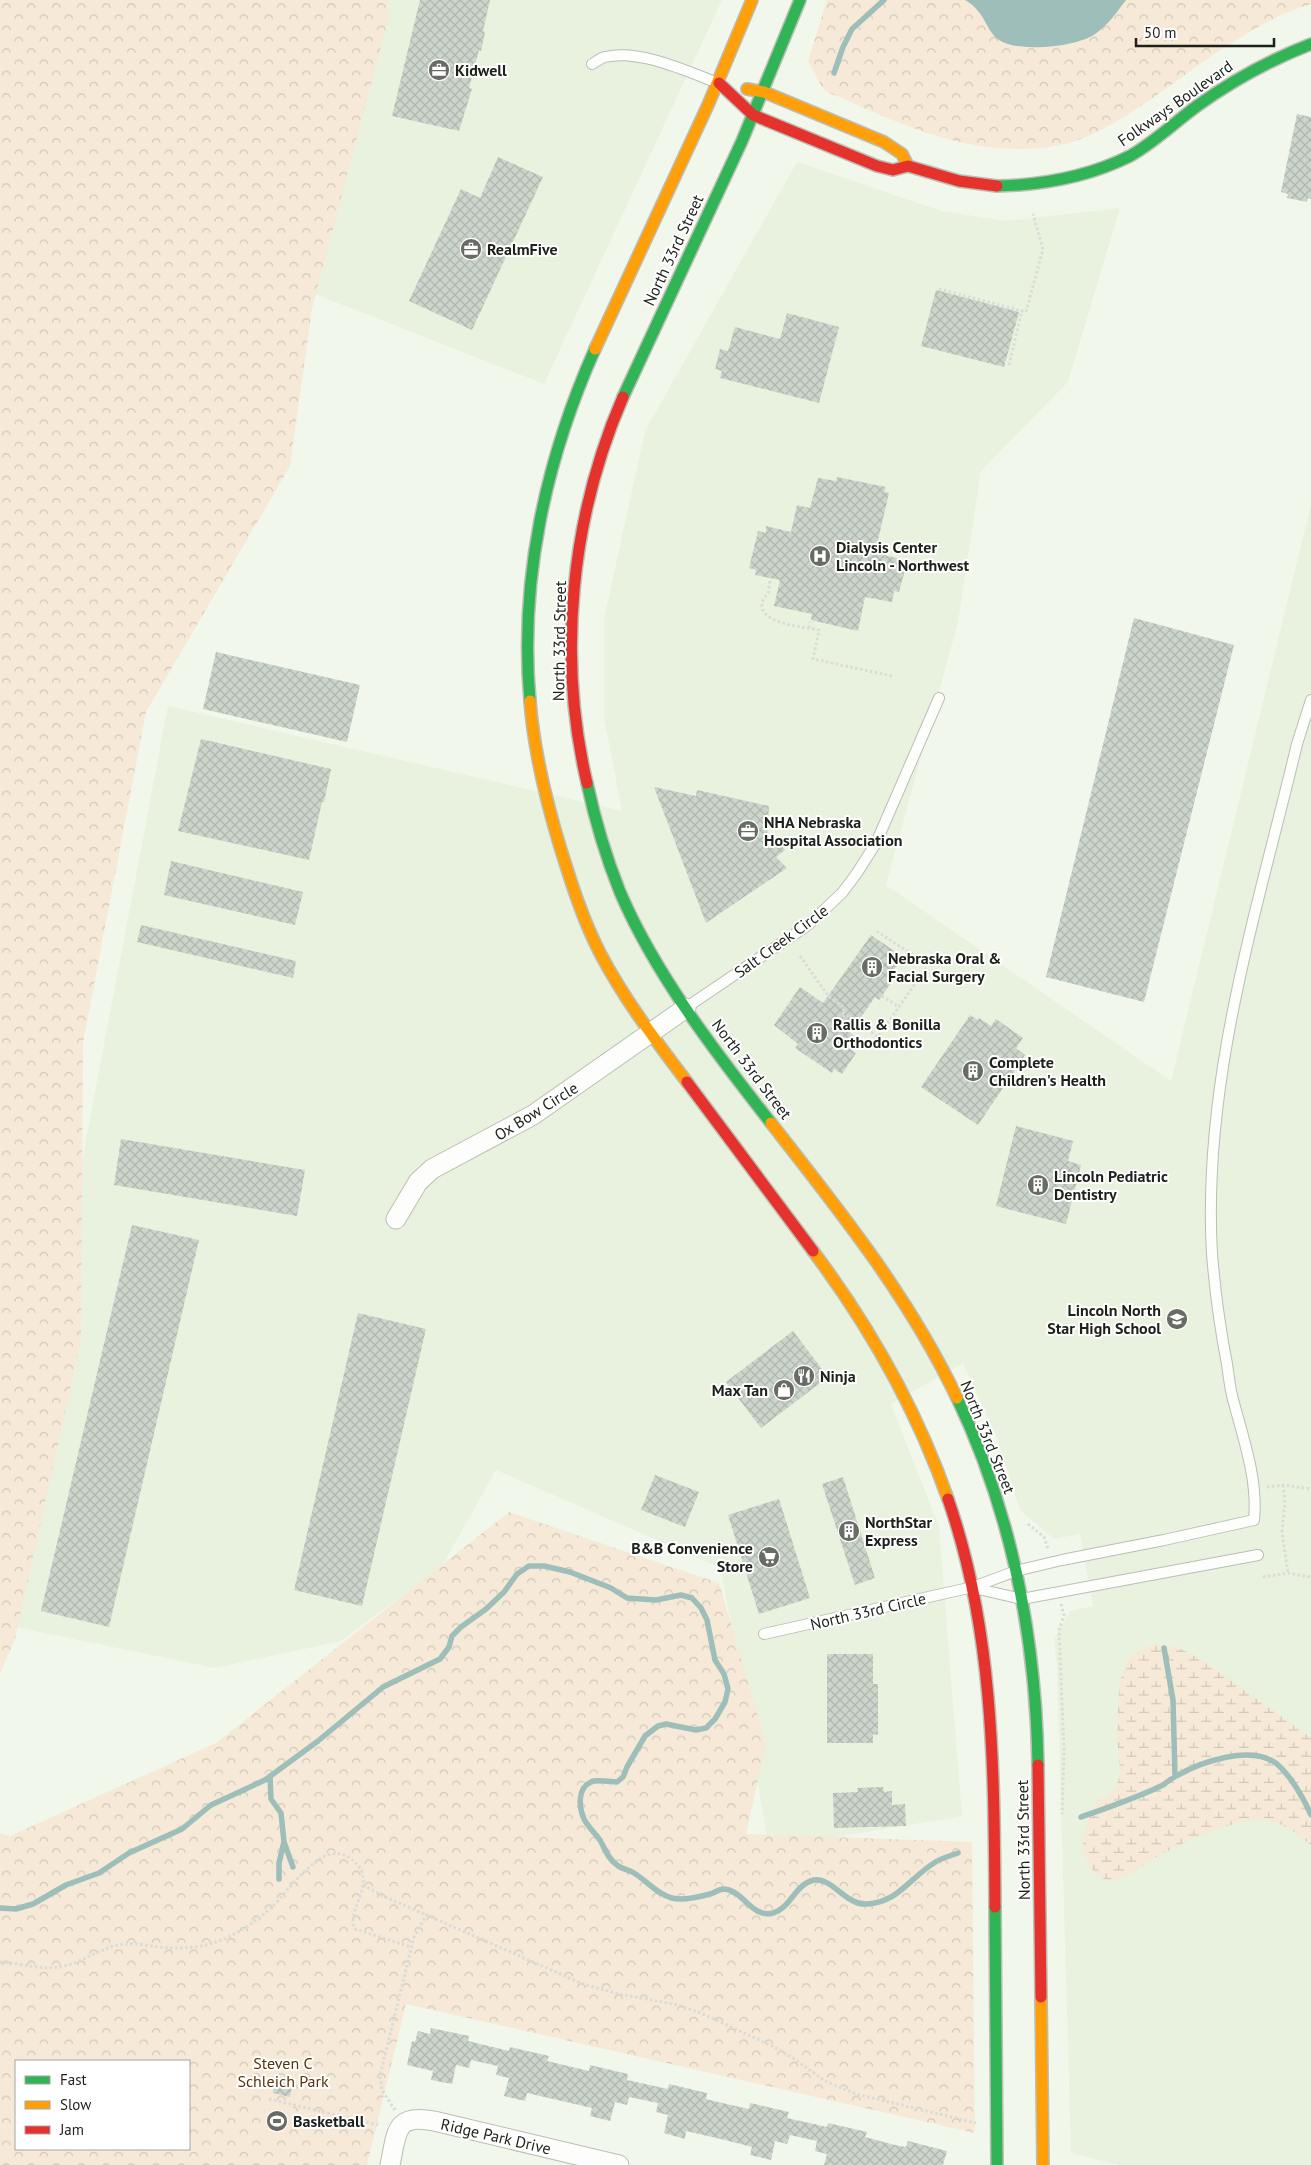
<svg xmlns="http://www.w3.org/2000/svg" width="1311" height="2165" font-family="'PT Sans',sans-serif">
	<defs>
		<pattern id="wetland-marsh" width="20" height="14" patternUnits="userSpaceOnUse" patternTransform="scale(1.25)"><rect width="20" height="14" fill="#f6e9d7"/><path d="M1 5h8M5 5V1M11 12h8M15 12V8" fill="none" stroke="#d2c8b8"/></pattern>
		<pattern id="park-crowns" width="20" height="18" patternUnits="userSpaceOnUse" patternTransform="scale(1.25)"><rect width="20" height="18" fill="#f6e9d7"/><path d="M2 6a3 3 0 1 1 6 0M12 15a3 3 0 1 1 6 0" fill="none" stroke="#d2c8b8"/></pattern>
		<pattern id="building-cross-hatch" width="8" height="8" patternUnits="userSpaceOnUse" patternTransform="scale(1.25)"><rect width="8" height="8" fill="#ccd5cc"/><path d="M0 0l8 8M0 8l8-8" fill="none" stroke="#afb7af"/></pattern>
	</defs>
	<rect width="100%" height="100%" fill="#f2f7ec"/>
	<!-- built -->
	<path fill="#e9f2de" d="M325,0H722L544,384L269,276Z
		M797,162L942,211L1006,221L1120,208L1068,382L981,471L958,622L886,885L1171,1081L1311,504V2165H1119L1071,2153L1057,1666L1054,1639L1070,1611L1093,1606L1080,1534L1054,1539L1020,1510L997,1438L963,1363L891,1404L939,1527L962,1816L769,1848L721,1568L496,1470L442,1566L341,1641L215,1668L10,1626L82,1161L168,706L622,811L604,718V619L645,431Z"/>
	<!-- wetland -->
	<path fill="url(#wetland-marsh)" d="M1158,1644L1179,1648L1204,1661L1311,1738V1845C1297,1833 1280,1820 1261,1820C1234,1819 1178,1844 1155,1858C1142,1866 1119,1885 1104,1879C1100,1877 1095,1872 1092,1869C1077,1850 1084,1826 1095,1805C1101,1793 1113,1799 1119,1779C1122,1770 1118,1758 1118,1749C1117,1737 1118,1726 1118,1714C1119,1682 1119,1650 1158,1644Z"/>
	<!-- park -->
	<path fill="url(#park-crowns)" fill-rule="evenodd" d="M0,0H387L389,16L312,309L290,466L146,712L83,1043L81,1340L15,1639L0,1674Z
		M827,0H1311V4C1280,13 1254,29 1227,46C1183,74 1143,109 1097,132C1038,162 964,148 905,125C884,117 863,108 842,98C838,96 829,94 825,90C818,83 813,69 808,61Z
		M509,1512L719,1583L766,1744L746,1834L972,1842L975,2133L406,2004L367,2165H0V1833L10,1836L216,1743ZM16,2061H189V2149H16Z"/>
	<!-- pitch -->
	<path fill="#f6e9d7" d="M267,2101L295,2108L287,2140L259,2134Z"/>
	<!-- water -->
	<path fill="#9dbeb9" d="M965,0H1126C1117,12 1108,25 1095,34C1077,47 1018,53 999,40C985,30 986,12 965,0Z"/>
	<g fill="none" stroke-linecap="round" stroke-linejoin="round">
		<!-- stream -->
		<path stroke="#9dbeb9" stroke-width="5.5" d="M834,73L843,47L852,29L884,0
			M1164,1648L1173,1700L1175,1776
			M270,1776L271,1799L281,1813L284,1842L293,1867
			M1081,1817C1107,1808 1139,1797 1163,1785C1167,1782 1171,1779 1176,1776C1201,1762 1251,1744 1277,1764C1291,1776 1304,1799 1311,1815
			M279,1879V1863L284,1842
			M0,1908L16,1909L33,1904L66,1885L99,1873L129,1853L182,1829L211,1805L265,1780L318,1741L383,1687L440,1659L449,1647L452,1636L461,1627L486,1609L504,1592L517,1574L529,1566H544L570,1572L611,1588L627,1598L656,1600L681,1595L692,1598L701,1608L707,1620L715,1660L724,1674L728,1689L725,1702L715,1719L706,1728L696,1730L666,1724L658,1726L645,1736L627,1767L623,1777L617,1782C609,1782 597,1779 591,1782C577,1788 579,1808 584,1819C588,1827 595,1833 600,1840C605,1849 608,1859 617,1865C622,1869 629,1870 634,1873C647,1881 657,1894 672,1898C682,1901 699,1897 710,1894C714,1893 719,1889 724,1889C743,1890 752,1919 773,1913C791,1908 795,1884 814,1880C832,1877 846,1906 867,1904C897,1903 911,1877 934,1863C941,1858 950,1856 958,1853"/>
	</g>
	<!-- building -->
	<path fill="url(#building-cross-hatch)" d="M420,0H490L483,31L485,32L481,51L479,50L469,88L472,89L459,131L392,116Z
		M1297,114L1311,117V199L1308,198L1307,202L1287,198L1288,194L1281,192Z
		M498,157L543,177L472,330L409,301L461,189L480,198Z
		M936,290L1019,312L1004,367L921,346Z
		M787,313L839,327L819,403L720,378L722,371L715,369L720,349L728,351L735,327L780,339Z
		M837,477L886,487L884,492L889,493L875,553L901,559L899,568L905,570L899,592L894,591L892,602L865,597L858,631L811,620L812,614L774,606L780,580L755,575L756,570L749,568L758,531L766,533V526L791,532L797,505L810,508L818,478L836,481Z
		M1134,618L1234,645L1144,1002L1046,977Z
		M216,652L360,685L347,742L203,709Z
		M201,739L331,769L324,802H322L309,860L178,831Z
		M654,787L696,796L697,790L769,806L767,838L778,840L785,850L776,857L787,868L706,923Z
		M171,861L303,892L295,925L164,895Z
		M141,925L296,961L293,978L137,942Z
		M871,935L903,957L889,976L893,980L879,1000L875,997L850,1033L860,1040L853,1051L856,1053L842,1074L834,1069L832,1073L795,1048L798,1044L774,1025L800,987L823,1003Z
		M970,1015L978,1020L979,1018L991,1026L996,1019L1023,1038L1016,1048L1025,1055L978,1125L921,1087Z
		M1016,1126L1073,1141L1068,1161L1081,1165L1066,1224L996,1206Z
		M121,1139L305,1170L297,1216L114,1185Z
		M132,1225L199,1240L109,1627L41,1611Z
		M358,1313L426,1329L362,1606L294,1590Z
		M793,1331L828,1377L761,1428L726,1382Z
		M655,1475L699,1492L685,1527L641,1510Z
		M843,1477L875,1578L855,1585L822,1484Z
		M779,1499L810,1598L759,1614L728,1515Z
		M827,1654H873V1684H878V1735L873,1734V1743H827Z
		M883,1787L884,1792L892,1791V1805L905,1804L906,1826L834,1828L833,1793L858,1792L857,1788Z
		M431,2028L469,2036L468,2041L509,2051L510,2047L549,2056L547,2061L589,2071L590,2065L628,2074L627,2080L668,2089L669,2084L707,2093L706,2099L718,2102L749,2109L750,2103L789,2112L787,2118L827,2127L828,2123L867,2132L865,2137L895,2145L906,2147L908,2141L947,2151L943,2165H824L827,2154L815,2151L817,2141L790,2135L787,2144L775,2141L771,2160L750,2155L752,2147L725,2140L686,2131L685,2139L664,2133L668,2115L656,2112L658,2103L629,2097L627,2105L615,2102L610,2121L590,2116L592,2108L527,2093L525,2101L504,2096L509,2078L496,2075L498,2066L471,2060L469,2068L456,2065L452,2084L431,2080L433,2071L407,2065L412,2041L415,2042L418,2031L430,2034Z
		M277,2076L293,2080L290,2097L273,2093Z"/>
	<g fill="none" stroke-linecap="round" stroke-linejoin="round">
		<!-- lane casing -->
		<g stroke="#babeb5" stroke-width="12">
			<path id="lane" d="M592,64C596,62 600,58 605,57C640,49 686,71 718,83
				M687,1007L808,925L842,893L857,873L876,843L939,698
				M974,1588L1022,1599L1258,1555
				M764,1634L973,1587L1016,1571L1062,1560L1164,1540L1254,1520C1258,1480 1244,1441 1234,1403C1230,1391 1229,1377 1227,1364C1220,1328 1215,1291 1212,1254C1202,1080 1257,912 1297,744L1311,700"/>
		</g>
		<!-- street casing -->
		<g stroke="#babeb5" stroke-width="21">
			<path id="street" d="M396,1219L418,1182L432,1169L533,1115L686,1008
				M390,2165C397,2133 394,2113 434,2121L619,2165"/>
		</g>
		<!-- fast casing -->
		<g stroke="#babeb5" stroke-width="14">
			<path id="fast" d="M997,186C1043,185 1088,177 1130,156C1155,142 1175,122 1197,106C1233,80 1270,60 1311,44
				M623,397L742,141L800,0
				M530,701C519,580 546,459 595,349
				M587,783C595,820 606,857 620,892C655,974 716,1053 771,1123
				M957,1398C1012,1514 1036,1638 1038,1765
				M995,1907L997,2165"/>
		</g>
		<!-- slow casing -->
		<g stroke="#babeb5" stroke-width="14">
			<path id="slow" d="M747,89L764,92L884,142L902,154L908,166
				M595,349L708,105L752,0
				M530,701C534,752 546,801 561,850C572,885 583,920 600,953C624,999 656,1041 687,1082
				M771,1123C840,1211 909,1297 957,1398
				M813,1251C870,1327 916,1408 948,1499
				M1041,1997L1043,2165"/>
		</g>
		<!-- jam casing -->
		<g stroke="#babeb5" stroke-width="14">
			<path id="jam" d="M719,83L753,115L877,166L893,170L908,166L959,181L997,186
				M587,783C557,656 571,517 623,397
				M687,1082L813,1251
				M948,1499C994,1631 994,1769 995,1907
				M1038,1765L1041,1997"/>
		</g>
		<!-- path -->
		<path stroke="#dadcd8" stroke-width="3" stroke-dasharray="2.5 2.5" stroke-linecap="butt" d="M939,289L1026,312L1043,249L1033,214
			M1009,365L1022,310
			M770,581C769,585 769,590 768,593C766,596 763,599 762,603C759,624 804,627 819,630L813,659L892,676
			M809,628L810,622
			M800,956L829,997L845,1008L842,1012L878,1037L928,965L875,930
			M882,996L899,1007
			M840,1021L845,1014
			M1283,1485L1285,1503L1282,1532L1288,1573
			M1267,1487L1283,1485L1311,1489
			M1028,1524L1044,1537L1048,1549
			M1263,1577L1288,1573L1311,1577
			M1061,1604L1064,1615L1059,1630L1064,1750L1062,1814
			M363,1885L381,1895L583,1984L619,1994L678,2005L701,2013L774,2047L793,2058L825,2081L856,2094L976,2123
			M0,1962C19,1963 41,1970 60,1967C83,1963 102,1946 124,1944C135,1943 147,1945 158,1947C187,1950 212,1947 238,1932C250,1925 262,1916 272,1907C289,1891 321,1840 348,1857C384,1879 344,1909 355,1929L411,1947
			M269,2099L378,2125
			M395,2110L382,2090L380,2075L414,1937L427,1914"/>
		<!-- lane -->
		<use href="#lane" stroke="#fdfefc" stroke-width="10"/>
		<!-- street -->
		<use href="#street" stroke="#fdfefc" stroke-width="19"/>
		<!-- fast -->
		<use href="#fast" stroke="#30b455" stroke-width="11"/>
		<!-- slow -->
		<use href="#slow" stroke="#ff9f0a" stroke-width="11"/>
		<!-- jam -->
		<use href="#jam" stroke="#e5322d" stroke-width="11"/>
	</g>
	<!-- icons -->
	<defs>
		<g id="office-disc" transform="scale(1.125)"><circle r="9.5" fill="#686c64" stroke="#fff"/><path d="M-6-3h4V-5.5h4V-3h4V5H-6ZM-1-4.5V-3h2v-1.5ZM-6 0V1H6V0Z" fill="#fff"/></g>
		<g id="hospital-disc" transform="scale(1.125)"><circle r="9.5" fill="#686c64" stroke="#fff"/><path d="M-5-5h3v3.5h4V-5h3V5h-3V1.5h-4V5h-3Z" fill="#fff"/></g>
		<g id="building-disc" transform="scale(1.125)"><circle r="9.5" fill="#686c64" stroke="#fff"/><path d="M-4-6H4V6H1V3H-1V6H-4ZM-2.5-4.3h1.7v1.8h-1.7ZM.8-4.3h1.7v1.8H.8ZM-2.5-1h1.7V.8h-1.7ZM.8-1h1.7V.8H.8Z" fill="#fff"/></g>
		<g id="school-disc" transform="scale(1.125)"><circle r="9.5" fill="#686c64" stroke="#fff"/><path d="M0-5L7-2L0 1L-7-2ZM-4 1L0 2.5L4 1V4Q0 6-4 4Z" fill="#fff"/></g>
		<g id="restaurant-disc" transform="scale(1.125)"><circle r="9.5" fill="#686c64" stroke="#fff"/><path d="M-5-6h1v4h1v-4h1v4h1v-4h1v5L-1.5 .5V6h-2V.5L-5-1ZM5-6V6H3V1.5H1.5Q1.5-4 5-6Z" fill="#fff"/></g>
		<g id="shop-disc" transform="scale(1.125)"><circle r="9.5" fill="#686c64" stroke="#fff"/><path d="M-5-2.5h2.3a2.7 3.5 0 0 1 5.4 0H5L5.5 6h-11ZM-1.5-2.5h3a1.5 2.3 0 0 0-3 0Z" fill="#fff"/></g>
		<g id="supermarket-disc" transform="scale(1.125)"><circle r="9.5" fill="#686c64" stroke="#fff"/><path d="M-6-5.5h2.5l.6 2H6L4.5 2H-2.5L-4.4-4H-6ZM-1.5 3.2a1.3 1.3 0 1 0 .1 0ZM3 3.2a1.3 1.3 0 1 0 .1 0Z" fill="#fff"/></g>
		<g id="stadium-disc" transform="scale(1.125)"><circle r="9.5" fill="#686c64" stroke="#fff"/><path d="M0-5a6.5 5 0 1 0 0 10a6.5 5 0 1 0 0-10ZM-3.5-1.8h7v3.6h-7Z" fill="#fff"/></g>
	</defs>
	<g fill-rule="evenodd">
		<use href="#office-disc" x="439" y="70"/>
		<use href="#office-disc" x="471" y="249"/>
		<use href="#hospital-disc" x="820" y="556"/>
		<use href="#office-disc" x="748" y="831"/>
		<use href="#building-disc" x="872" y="967"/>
		<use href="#building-disc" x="817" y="1033"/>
		<use href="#building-disc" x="973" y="1071"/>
		<use href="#building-disc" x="1038" y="1185"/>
		<use href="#school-disc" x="1177" y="1319"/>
		<use href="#restaurant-disc" x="804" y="1376"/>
		<use href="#shop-disc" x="784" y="1390"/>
		<use href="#building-disc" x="849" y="1531"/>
		<use href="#supermarket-disc" x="769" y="1557"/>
		<use href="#stadium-disc" x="277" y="2121"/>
	</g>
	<g text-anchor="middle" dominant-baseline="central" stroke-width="4" stroke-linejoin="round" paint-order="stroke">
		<!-- poi labels -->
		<g font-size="16" font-weight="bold" fill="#1e211a" stroke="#fff" text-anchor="start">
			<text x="455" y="70">Kidwell</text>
			<text x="487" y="249">RealmFive</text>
			<text x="836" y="547">Dialysis Center<tspan x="836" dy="18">Lincoln - Northwest</tspan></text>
			<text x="764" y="822">NHA Nebraska<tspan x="764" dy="18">Hospital Association</tspan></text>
			<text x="888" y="958">Nebraska Oral &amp;<tspan x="888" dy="18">Facial Surgery</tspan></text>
			<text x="833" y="1024">Rallis &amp; Bonilla<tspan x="833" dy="18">Orthodontics</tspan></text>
			<text x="989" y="1062">Complete<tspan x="989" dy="18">Children's Health</tspan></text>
			<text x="1054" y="1176">Lincoln Pediatric<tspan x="1054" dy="18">Dentistry</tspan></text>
			<text x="1161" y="1310" text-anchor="end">Lincoln North<tspan x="1161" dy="18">Star High School</tspan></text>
			<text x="820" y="1376">Ninja</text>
			<text x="768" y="1390" text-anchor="end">Max Tan</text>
			<text x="865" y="1522">NorthStar<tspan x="865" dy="18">Express</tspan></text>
			<text x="753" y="1548" text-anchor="end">B&amp;B Convenience<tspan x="753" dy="18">Store</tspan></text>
			<text x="293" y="2121">Basketball</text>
		</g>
		<!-- street labels -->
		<g font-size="16" fill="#1e211a" stroke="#fff">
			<text transform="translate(1175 103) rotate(-35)">Folkways Boulevard</text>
			<text transform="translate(673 250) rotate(-65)">North 33rd Street</text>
			<text transform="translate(559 641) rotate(-89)">North 33rd Street</text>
			<text transform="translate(781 941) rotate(-36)">Salt Creek Circle</text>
			<text transform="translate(752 1069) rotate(53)">North 33rd Street</text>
			<text transform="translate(536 1111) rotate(-32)">Ox Bow Circle</text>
			<text transform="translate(988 1437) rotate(68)">North 33rd Street</text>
			<text transform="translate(868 1611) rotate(-13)">North 33rd Circle</text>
			<text transform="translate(1023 1840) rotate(-91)">North 33rd Street</text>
			<text transform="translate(496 2136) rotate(13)">Ridge Park Drive</text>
		</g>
		<!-- park labels -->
		<g font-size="16" fill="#593207" stroke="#fff">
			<text x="283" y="2063">Steven C<tspan x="283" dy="18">Schleich Park</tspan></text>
		</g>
	</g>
	<!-- legend -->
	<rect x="15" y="2060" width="175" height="90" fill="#ffffff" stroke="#a5a6a3"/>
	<rect x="25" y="2076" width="25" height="8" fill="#30b455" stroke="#a5a6a3"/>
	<text x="60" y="2085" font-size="15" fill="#1e211a">Fast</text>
	<rect x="25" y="2101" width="25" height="8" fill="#ff9f0a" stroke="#a5a6a3"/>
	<text x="60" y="2110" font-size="15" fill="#1e211a">Slow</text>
	<rect x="25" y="2126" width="25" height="8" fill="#e5322d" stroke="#a5a6a3"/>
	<text x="60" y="2135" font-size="15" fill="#1e211a">Jam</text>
	<!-- scale -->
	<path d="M1136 38v8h138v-8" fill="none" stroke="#1e211a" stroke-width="2.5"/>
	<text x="1144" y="38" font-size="15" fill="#1e211a" stroke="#ffffff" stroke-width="4" paint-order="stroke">50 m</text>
</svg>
